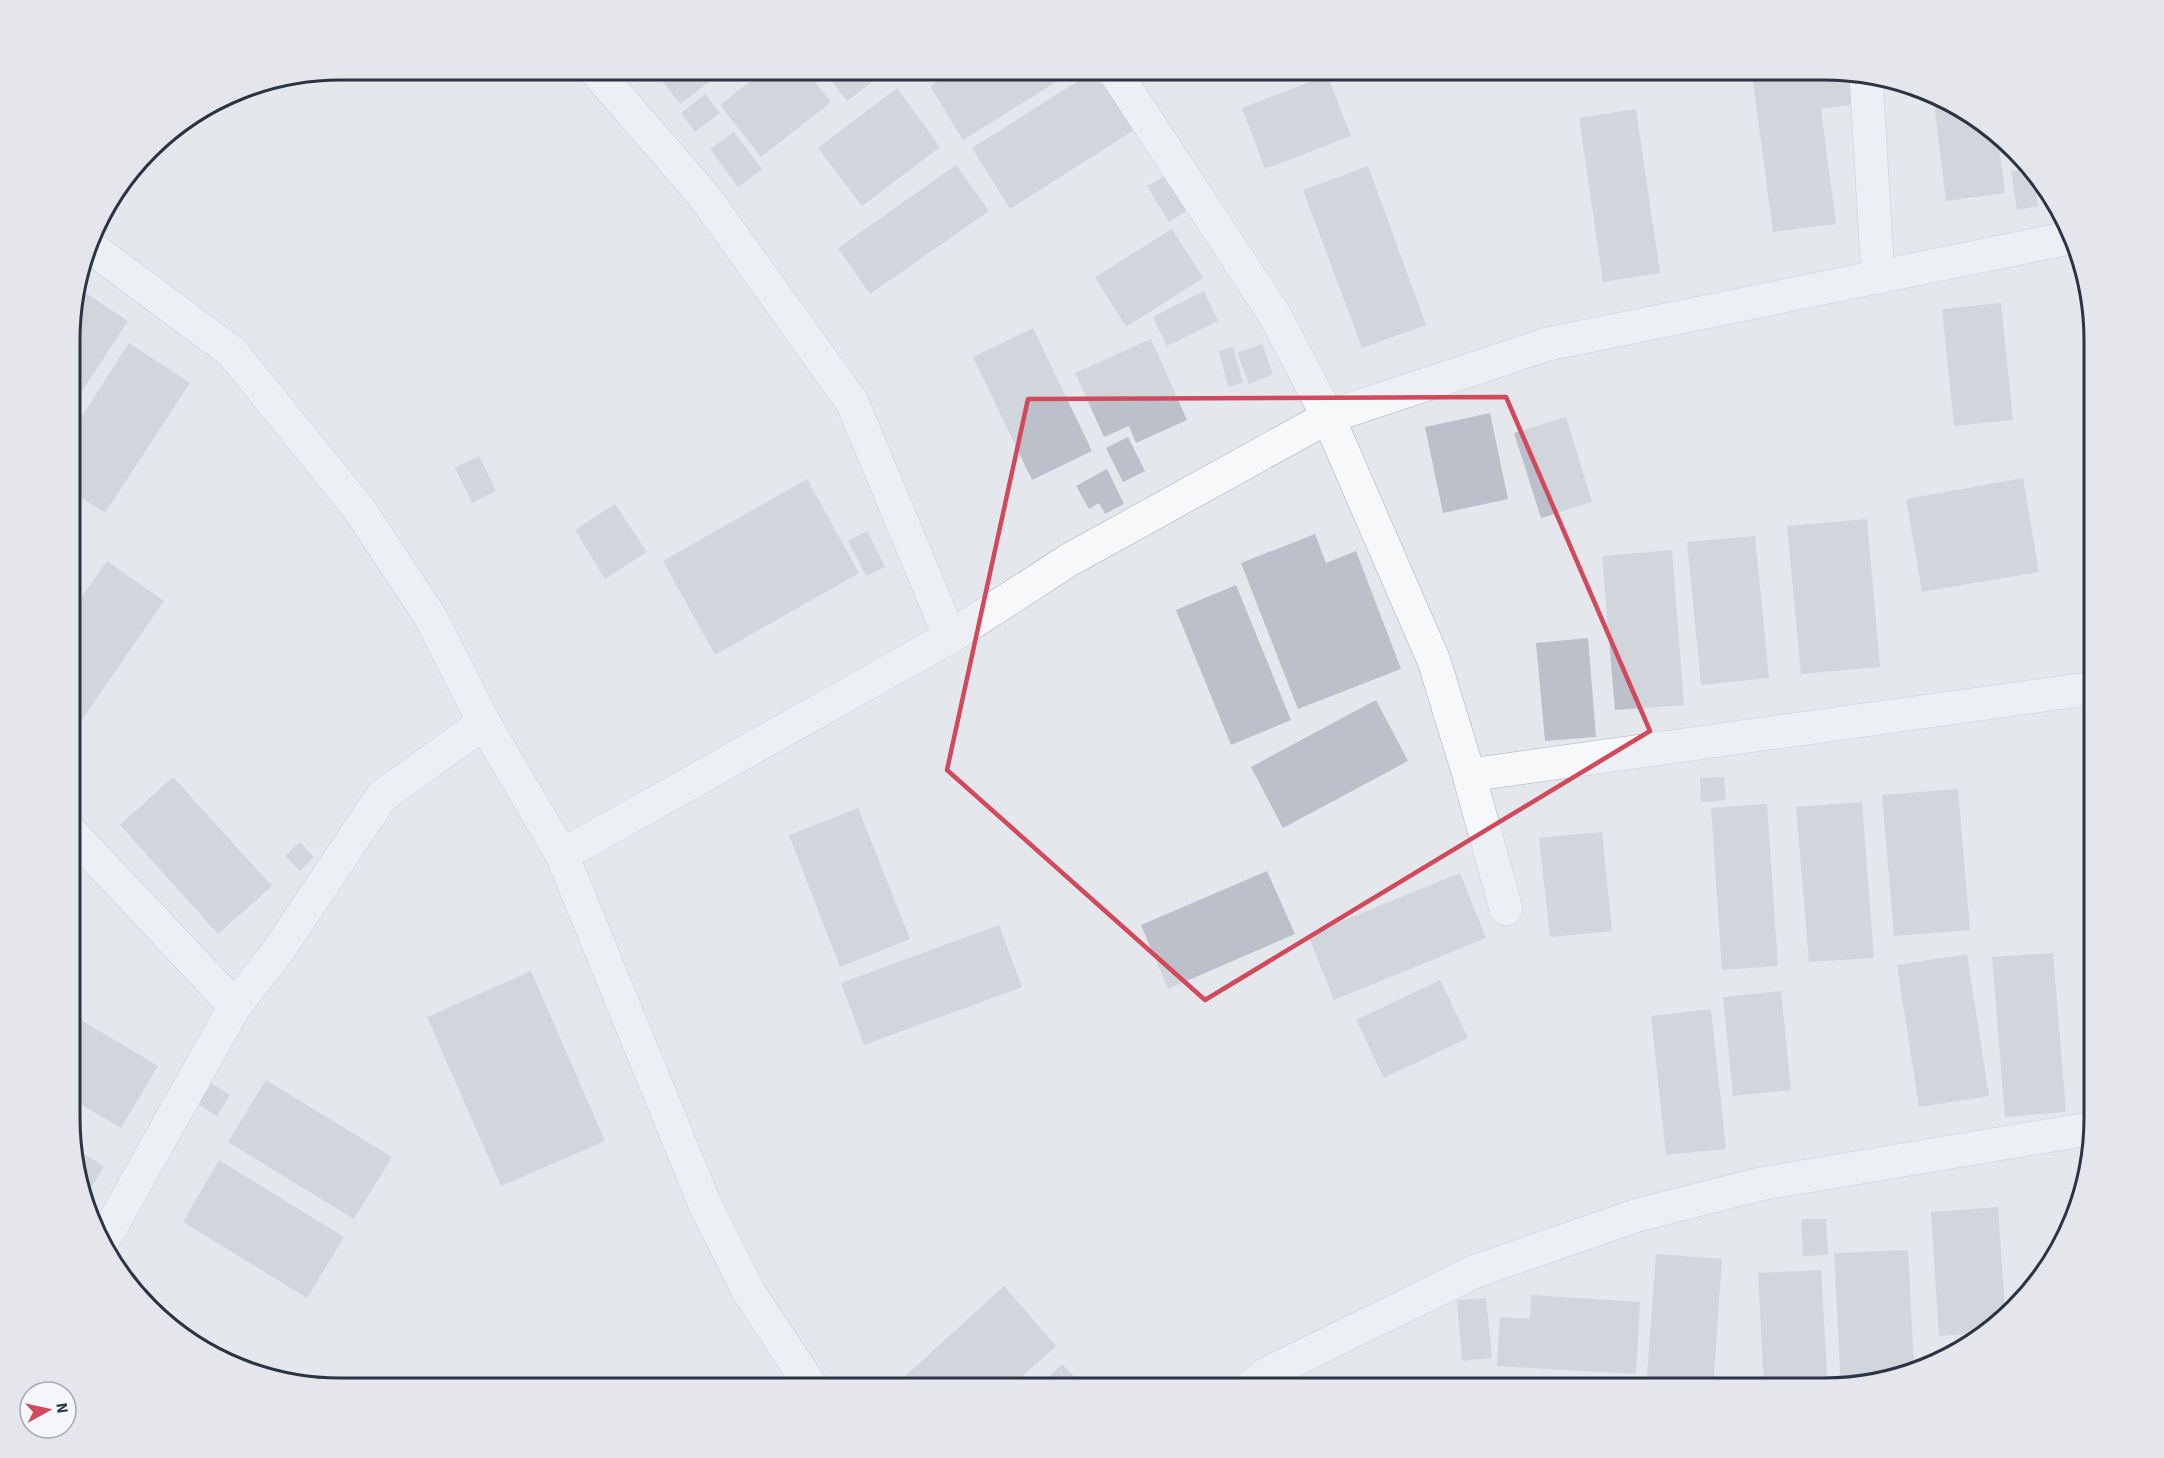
<svg xmlns="http://www.w3.org/2000/svg" width="2164" height="1458" font-family="'Source Sans 3',sans-serif">
	<rect width="100%" height="100%" fill="#e4e7ec"/>
	<!-- building -->
	<path fill="#bbc0ca" d="M653,69H726L680,104Z
		M766,69H804L831,102L761,157L720,105Z
		M822,69H883L885,72L847,101Z
		M958,69H1077L963,140L930,86Z
		M1097,69L1139,127L1010,209L972,148Z
		M1795,69H1825L1853,74L1856,104L1821,109L1836,224L1773,232L1752,75Z
		M1327,75L1351,136L1265,169L1242,108Z
		M897,88L940,147L862,206L818,148Z
		M705,94L720,113L695,132L681,113Z
		M1933,94L1975,115L1998,140L2005,193L1946,201Z
		M1636,109L1660,273L1603,282L1579,118Z
		M734,132L762,169L738,187L710,149Z
		M956,165L989,211L870,294L838,248Z
		M1368,166L1426,325L1362,348L1303,190Z
		M2026,169L2034,178L2038,206L2017,210L2011,171Z
		M1170,173L1191,208L1169,222L1147,186Z
		M1172,229L1203,278L1126,327L1095,277Z
		M77,287L128,321L71,408V304Z
		M1204,291L1218,321L1167,346L1153,317Z
		M2001,303L2013,420L1954,426L1942,309Z
		M1033,328L1092,451L1032,480L973,357Z
		M1151,339L1187,420L1136,443L1129,426L1104,437L1075,373Z
		M129,343L190,383L105,513L71,491V433Z
		M1262,344L1273,374L1249,384L1237,353Z
		M1233,347L1243,383L1228,387L1219,351Z
		M1490,413L1508,499L1443,513L1425,427Z
		M1566,417L1592,502L1541,518L1514,433Z
		M1128,437L1145,471L1123,482L1106,448Z
		M479,456L496,491L472,503L455,468Z
		M1107,469L1124,504L1105,514L1099,503L1089,509L1076,486Z
		M2023,478L2039,572L1922,592L1906,499Z
		M807,479L859,573L715,655L663,561Z
		M615,504L647,552L605,579L575,530Z
		M1867,519L1880,667L1801,674L1787,526Z
		M867,531L885,567L866,576L848,541Z
		M1315,534L1326,563L1356,551L1401,669L1298,709L1241,563Z
		M1755,536L1769,678L1701,685L1687,542Z
		M1672,550L1684,705L1615,710L1602,556Z
		M107,561L164,601L79,724L71,718V612Z
		M1236,585L1291,720L1231,745L1176,610Z
		M1588,638L1596,737L1545,741L1536,643Z
		M1376,700L1408,761L1283,828L1251,767Z
		M173,777L272,886L218,934L120,825Z
		M1724,777L1726,800L1701,802L1700,778Z
		M1958,789L1970,930L1894,936L1882,795Z
		M1862,802L1874,958L1809,962L1796,807Z
		M1767,804L1778,966L1722,970L1711,808Z
		M858,808L910,939L840,967L789,835Z
		M1602,832L1612,931L1550,937L1539,838Z
		M300,842L314,857L300,871L285,856Z
		M1267,871L1295,934L1168,989L1141,925Z
		M1460,873L1486,938L1334,1000L1308,935Z
		M999,925L1022,987L864,1045L841,983Z
		M2053,953L2066,1112L2005,1117L1992,957Z
		M1967,954L1989,1096L1919,1107L1897,965Z
		M531,971L605,1141L501,1186L427,1017Z
		M1440,980L1468,1038L1384,1078L1356,1020Z
		M1781,991L1791,1090L1733,1096L1723,997Z
		M1711,1009L1726,1149L1666,1155L1651,1016Z
		M71,1014L158,1066L121,1128L71,1098Z
		M266,1080L392,1157L354,1219L228,1142Z
		M211,1083L230,1095L217,1116L198,1104Z
		M77,1150L104,1166L86,1197L73,1158Z
		M219,1160L344,1237L307,1298L183,1222Z
		M1998,1207L2005,1310L1981,1333L1939,1336L1931,1212Z
		M1801,1219H1826L1828,1255L1803,1256Z
		M1908,1250L1914,1367L1841,1388L1834,1253Z
		M1656,1254L1722,1259L1713,1388L1646,1389Z
		M1821,1270L1828,1388H1764L1758,1273Z
		M1004,1286L1056,1346L1008,1389H891Z
		M1531,1295L1640,1302L1636,1374L1497,1366L1500,1317L1530,1319Z
		M1486,1298L1492,1358L1462,1361L1457,1300Z
		M1062,1364L1087,1389H1037Z"/>
	<g fill="none" stroke-linecap="round" stroke-linejoin="round">
		<!-- street casing -->
		<g stroke="#a9aeb7" stroke-width="34">
			<path id="street" d="M594,69L704,196L852,402L950,637
				M1113,69L1276,317L1328,417L1434,661L1469,775L1506,909
				M1866,76L1878,278
				M89,246L232,352L359,509L430,616L484,723L562,855L704,1202L750,1294L813,1389
				M1469,775L2094,688
				M71,832L235,1006
				M562,855L950,637L1069,560L1328,417L1548,344L2069,238
				M102,1243L235,1006L278,951L382,796L484,723
				M1248,1389L1268,1373L1476,1271L1638,1215L1760,1184L2094,1128"/>
		</g>
		<!-- street -->
		<use href="#street" stroke="#f7f8fa" stroke-width="33"/>
	</g>
	<!-- marked area -->
	<path d="M0 0H2164V1458H0ZM1506,397L1650,731L1205,1000L947,770L1028,399Z" fill="#e4e7ec" fill-opacity=".55" fill-rule="evenodd"/>
	<path fill="none" stroke="#d1495b" stroke-width="4.5" stroke-linejoin="round" d="M1506,397L1650,731L1205,1000L947,770L1028,399Z"/>
	<!-- crop -->
	<path d="M0 0H2164V1458H0ZM340 80H1824A260 260 0 0 1 2084 340V1118A260 260 0 0 1 1824 1378H340A260 260 0 0 1 80 1118V340A260 260 0 0 1 340 80Z" fill="#e4e6eb" fill-rule="evenodd"/>
	<path fill="none" stroke="#2b3445" stroke-width="3" d="M340 80H1824A260 260 0 0 1 2084 340V1118A260 260 0 0 1 1824 1378H340A260 260 0 0 1 80 1118V340A260 260 0 0 1 340 80Z"/>
	<!-- north arrow -->
	<g transform="translate(48 1410) rotate(82)"><circle r="28" fill="#f4f6f9" stroke="#a4a8b1" stroke-width="1.5"/>
	<path d="M0-4.5L10 22L0 15L-10 22Z" fill="#d1495b"/>
	<text y="-9" font-size="16" font-weight="bold" text-anchor="middle" fill="#2b3445">N</text>
	</g>
</svg>
